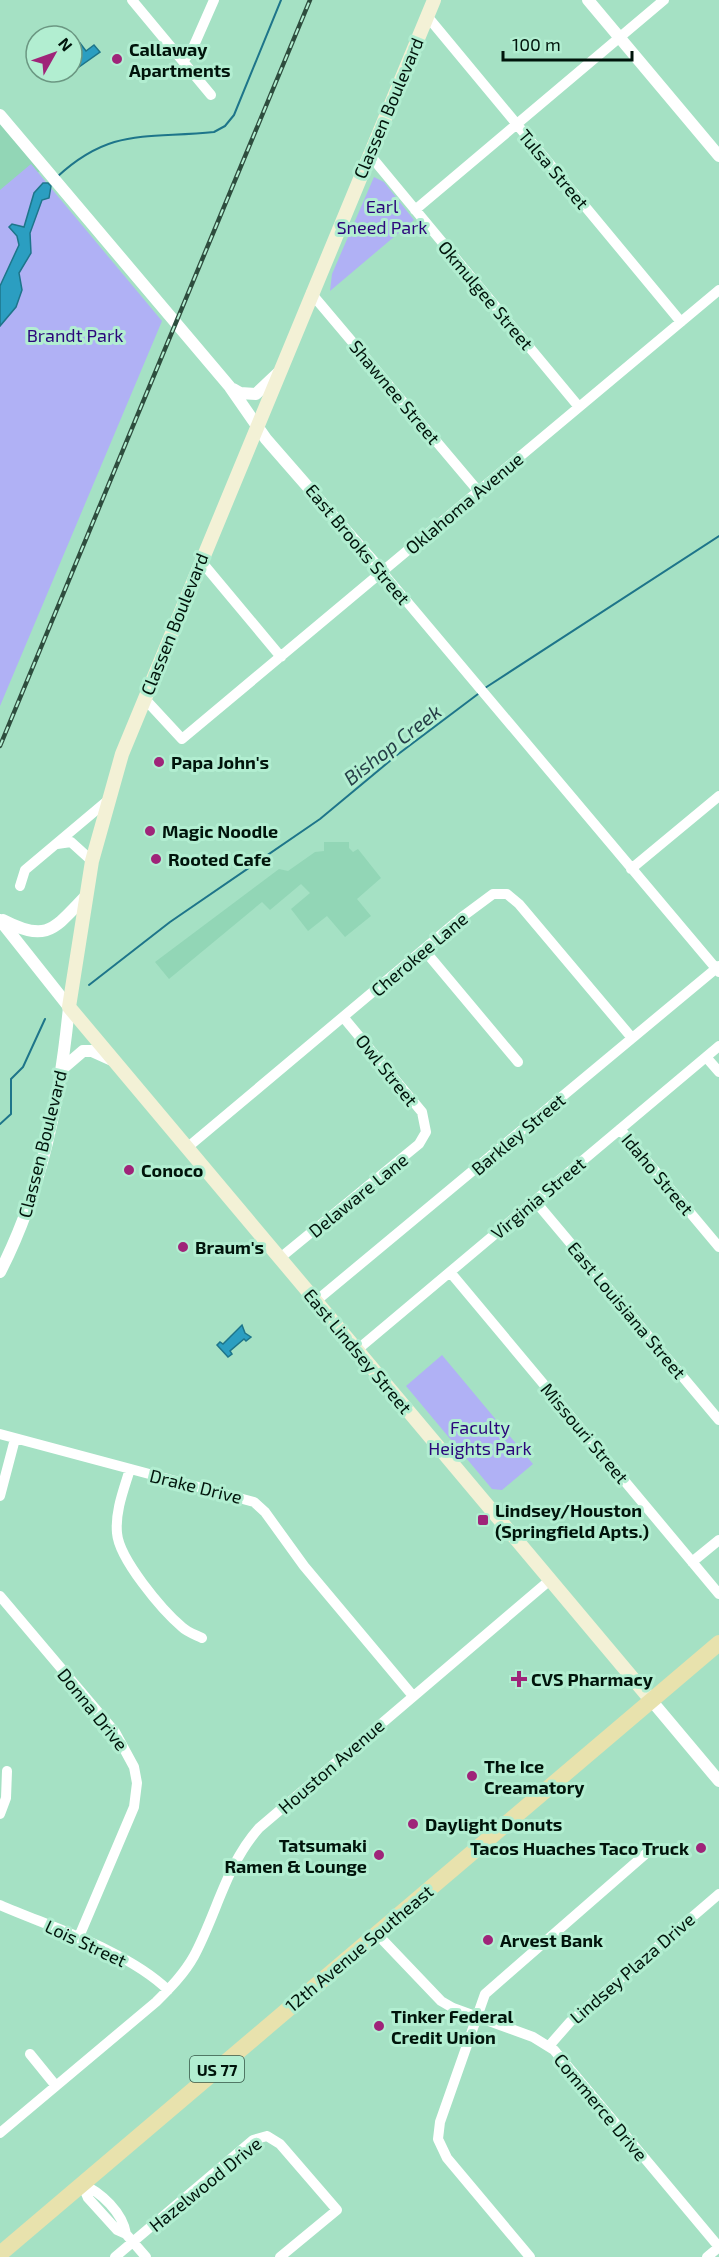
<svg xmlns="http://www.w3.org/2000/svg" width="719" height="2257" font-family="'Exo 2',sans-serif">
	<rect width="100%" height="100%" fill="#a5e1c4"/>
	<!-- built -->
	<path fill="#92d6b6" d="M0,122L41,170L0,206Z
		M324,842H349V848L353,852L358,849L381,878L357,899L371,916L345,937L327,916L308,931L291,909L310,893L301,884L270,910L262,902L169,979L155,962L279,869L288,871L315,852L324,851Z"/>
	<!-- green -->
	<path fill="#b0b1f5" d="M31,164L162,321L0,706V190Z
		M374,177L384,182L414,220L330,291L332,274Z
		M442,1355L533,1464L502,1490L492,1489L406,1386Z"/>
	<!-- water -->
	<path fill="#2b9ec1" stroke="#1e758a" stroke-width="1.5" d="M80,43L86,51L94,45L100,52L79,67L72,58V50Z
		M43,183H48L51,186L49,198L42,200L30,233L31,253L19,273L22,290L16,307L0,326V286L19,245L17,236L9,227L12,224L24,227L34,193Z
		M242,1325L245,1333L251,1337L246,1341L244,1339L230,1351L232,1354L228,1357L217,1345L220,1342L223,1344Z"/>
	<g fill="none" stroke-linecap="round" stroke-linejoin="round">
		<!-- stream -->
		<path stroke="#1e758a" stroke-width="2" d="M57,177C111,127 146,139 214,132L225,126L234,115L281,0
			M485,688L719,536
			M89,985L170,922L320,819L397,755L478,694
			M0,1124L11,1114V1079L23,1067L45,1019"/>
		<!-- minor -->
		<path stroke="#fff" stroke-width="10" d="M132,0L211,95
			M427,16L681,322
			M183,61L192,50L214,0
			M369,154L579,407
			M415,210L664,0
			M311,293L479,492
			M200,560L281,657
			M382,572L719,972
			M144,698L182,739L719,290
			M57,844L71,842L92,861
			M631,869L719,796
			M20,886L25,870L107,801
			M425,951L518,1062
			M706,1057L719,1072
			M620,1129L719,1247
			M188,1147L462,917L493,894H507L519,904L632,1038
			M535,1201L719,1420
			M280,1258L419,1144L426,1132L422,1112L344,1018
			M450,1272L719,1594
			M316,1301L719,966
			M357,1350L719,1046
			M0,1434L254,1502L265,1512L304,1566L413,1696
			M130,1469C124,1489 115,1511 117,1533C119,1559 162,1610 182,1627C187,1632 196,1635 202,1638
			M0,1496L15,1439
			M692,1562L719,1540
			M0,1596L115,1732L134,1767L137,1783L134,1807L78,1939
			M0,1814L6,1798L7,1771
			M0,1905C53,1928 126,1950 168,1990
			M377,1934L441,2001L453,2008L533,2037L554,2050L719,2247
			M549,2046L570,2022L719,1894
			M30,2054L56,2086
			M0,2133L156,2002C170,1988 184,1974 194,1956C217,1913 226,1865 259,1828L550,1580
			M267,2136L280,2144L337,2210L280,2257
			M82,2184L88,2198L117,2230L126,2234L146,2257
			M82,2184C101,2192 123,2213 126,2234
			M115,2257L253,2140L267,2136
			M530,2257L447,2158L438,2139L440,2122L485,1994L649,1851
			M707,2257L719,2247"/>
		<!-- tertiary -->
		<path stroke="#fff" stroke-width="12" d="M588,0L719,156
			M0,115L230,387L266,439L382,572
			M233,389L240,393L256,394L278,373
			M0,920L69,1007C60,1099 42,1190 0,1272
			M3,920C47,943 54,929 85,897
			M62,1069L83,1051H92L112,1060
			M651,1700L719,1781"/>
		<!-- secondary -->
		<path stroke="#f3f1d6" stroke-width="14" d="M434,0L122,754L92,861L69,1007L651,1700"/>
		<!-- primary -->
		<path stroke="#e8e2ad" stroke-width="16" d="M0,2254L719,1643"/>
		<!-- rail casing -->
		<g stroke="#2e4d3e" stroke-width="4.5">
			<path id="rail" d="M0,746L310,0"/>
		</g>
		<!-- rail -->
		<use href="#rail" stroke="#b2eed1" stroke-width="2" stroke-dasharray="7" stroke-linecap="butt"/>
	</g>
	<!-- markers -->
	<g fill="#9f2479" stroke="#b2eed1" stroke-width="2">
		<circle cx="117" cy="59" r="6"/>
		<circle cx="159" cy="762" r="6"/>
		<circle cx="150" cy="831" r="6"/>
		<circle cx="156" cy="859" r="6"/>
		<circle cx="129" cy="1170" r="6"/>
		<circle cx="183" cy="1247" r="6"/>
		<rect x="477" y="1514" width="12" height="12" rx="3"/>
		<path d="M516 1670h6v6h6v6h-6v6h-6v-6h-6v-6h6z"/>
		<circle cx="472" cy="1776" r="6"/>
		<circle cx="413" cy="1824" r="6"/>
		<circle cx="701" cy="1848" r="6"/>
		<circle cx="379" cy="1855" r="6"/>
		<circle cx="488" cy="1940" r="6"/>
		<circle cx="379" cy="2026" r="6"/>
	</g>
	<g text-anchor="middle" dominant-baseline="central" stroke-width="6" stroke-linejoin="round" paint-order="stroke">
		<!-- shield labels -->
		<rect fill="#b2eed1" stroke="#355546" stroke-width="1.5" x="190" y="2056" width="54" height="26" rx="4.5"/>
		<g font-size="16" font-weight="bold" fill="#00140b">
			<text x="217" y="2069">US 77</text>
		</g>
		<!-- poi labels -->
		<g font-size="18" font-weight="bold" fill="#00140b" stroke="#b2eed1" text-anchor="start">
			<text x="129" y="49">Callaway<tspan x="129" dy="21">Apartments</tspan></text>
			<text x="171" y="762">Papa John's</text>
			<text x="162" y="831">Magic Noodle</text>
			<text x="168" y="859">Rooted Cafe</text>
			<text x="141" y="1170">Conoco</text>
			<text x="195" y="1247">Braum's</text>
			<text x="495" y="1510">Lindsey/Houston<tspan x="495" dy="21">(Springfield Apts.)</tspan></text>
			<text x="531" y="1679">CVS Pharmacy</text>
			<text x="484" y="1766">The Ice<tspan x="484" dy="21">Creamatory</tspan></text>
			<text x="425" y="1824">Daylight Donuts</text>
			<text x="367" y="1845" text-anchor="end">Tatsumaki<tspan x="367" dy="21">Ramen &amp; Lounge</tspan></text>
			<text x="689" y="1848" text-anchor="end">Tacos Huaches Taco Truck</text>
			<text x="500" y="1940">Arvest Bank</text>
			<text x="391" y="2016">Tinker Federal<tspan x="391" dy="21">Credit Union</tspan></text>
		</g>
		<!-- street labels -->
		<g font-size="18" fill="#00140b" stroke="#b2eed1">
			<text transform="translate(388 108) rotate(-67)">Classen Boulevard</text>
			<text transform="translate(554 169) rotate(50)">Tulsa Street</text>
			<text transform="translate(486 295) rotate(50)">Okmulgee Street</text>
			<text transform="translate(395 392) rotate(50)">Shawnee Street</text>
			<text transform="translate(464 503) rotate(-40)">Oklahoma Avenue</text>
			<text transform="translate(358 544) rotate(50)">East Brooks Street</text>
			<text transform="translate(174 624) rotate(-68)">Classen Boulevard</text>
			<text transform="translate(419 954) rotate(-40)">Cherokee Lane</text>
			<text transform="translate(387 1070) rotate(51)">Owl Street</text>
			<text transform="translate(518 1134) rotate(-40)">Barkley Street</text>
			<text transform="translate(42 1144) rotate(-76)">Classen Boulevard</text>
			<text transform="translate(658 1174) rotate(50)">Idaho Street</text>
			<text transform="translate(358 1195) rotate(-39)">Delaware Lane</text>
			<text transform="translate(538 1198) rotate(-40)">Virginia Street</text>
			<text transform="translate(627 1310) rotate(50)">East Louisiana Street</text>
			<text transform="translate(358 1351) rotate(50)">East Lindsey Street</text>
			<text transform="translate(585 1433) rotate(50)">Missouri Street</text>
			<text transform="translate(196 1486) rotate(14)">Drake Drive</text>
			<text transform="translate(93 1709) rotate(51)">Donna Drive</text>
			<text transform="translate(331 1766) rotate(-41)">Houston Avenue</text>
			<text transform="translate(86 1943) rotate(25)">Lois Street</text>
			<text transform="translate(359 1948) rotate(-40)">12th Avenue Southeast</text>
			<text transform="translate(632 1968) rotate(-41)">Lindsey Plaza Drive</text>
			<text transform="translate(601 2107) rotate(50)">Commerce Drive</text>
			<text transform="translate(205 2184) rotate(-39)">Hazelwood Drive</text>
		</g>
		<!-- park labels -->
		<g font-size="18" fill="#2b067b" stroke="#b2eed1">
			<text x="382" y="206">Earl<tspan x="382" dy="21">Sneed Park</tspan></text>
			<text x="75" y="335">Brandt Park</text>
			<text x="480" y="1427">Faculty<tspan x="480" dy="21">Heights Park</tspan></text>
		</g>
		<!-- water labels -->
		<g font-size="20" font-style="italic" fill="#263e47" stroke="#b2eed1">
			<text transform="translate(392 744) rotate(-38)">Bishop Creek</text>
		</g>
	</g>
	<!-- north arrow -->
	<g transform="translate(54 54) rotate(50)"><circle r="28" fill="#b2eed1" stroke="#6b9782" stroke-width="1.5"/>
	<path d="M0-4.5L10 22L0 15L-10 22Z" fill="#9f2479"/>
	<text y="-9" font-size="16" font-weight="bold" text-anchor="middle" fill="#00140b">N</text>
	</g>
	<!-- scale -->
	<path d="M503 51v9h129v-9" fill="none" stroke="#00140b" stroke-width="3"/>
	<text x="512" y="51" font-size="18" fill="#00140b" stroke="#b2eed1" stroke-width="4.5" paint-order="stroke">100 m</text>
</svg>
